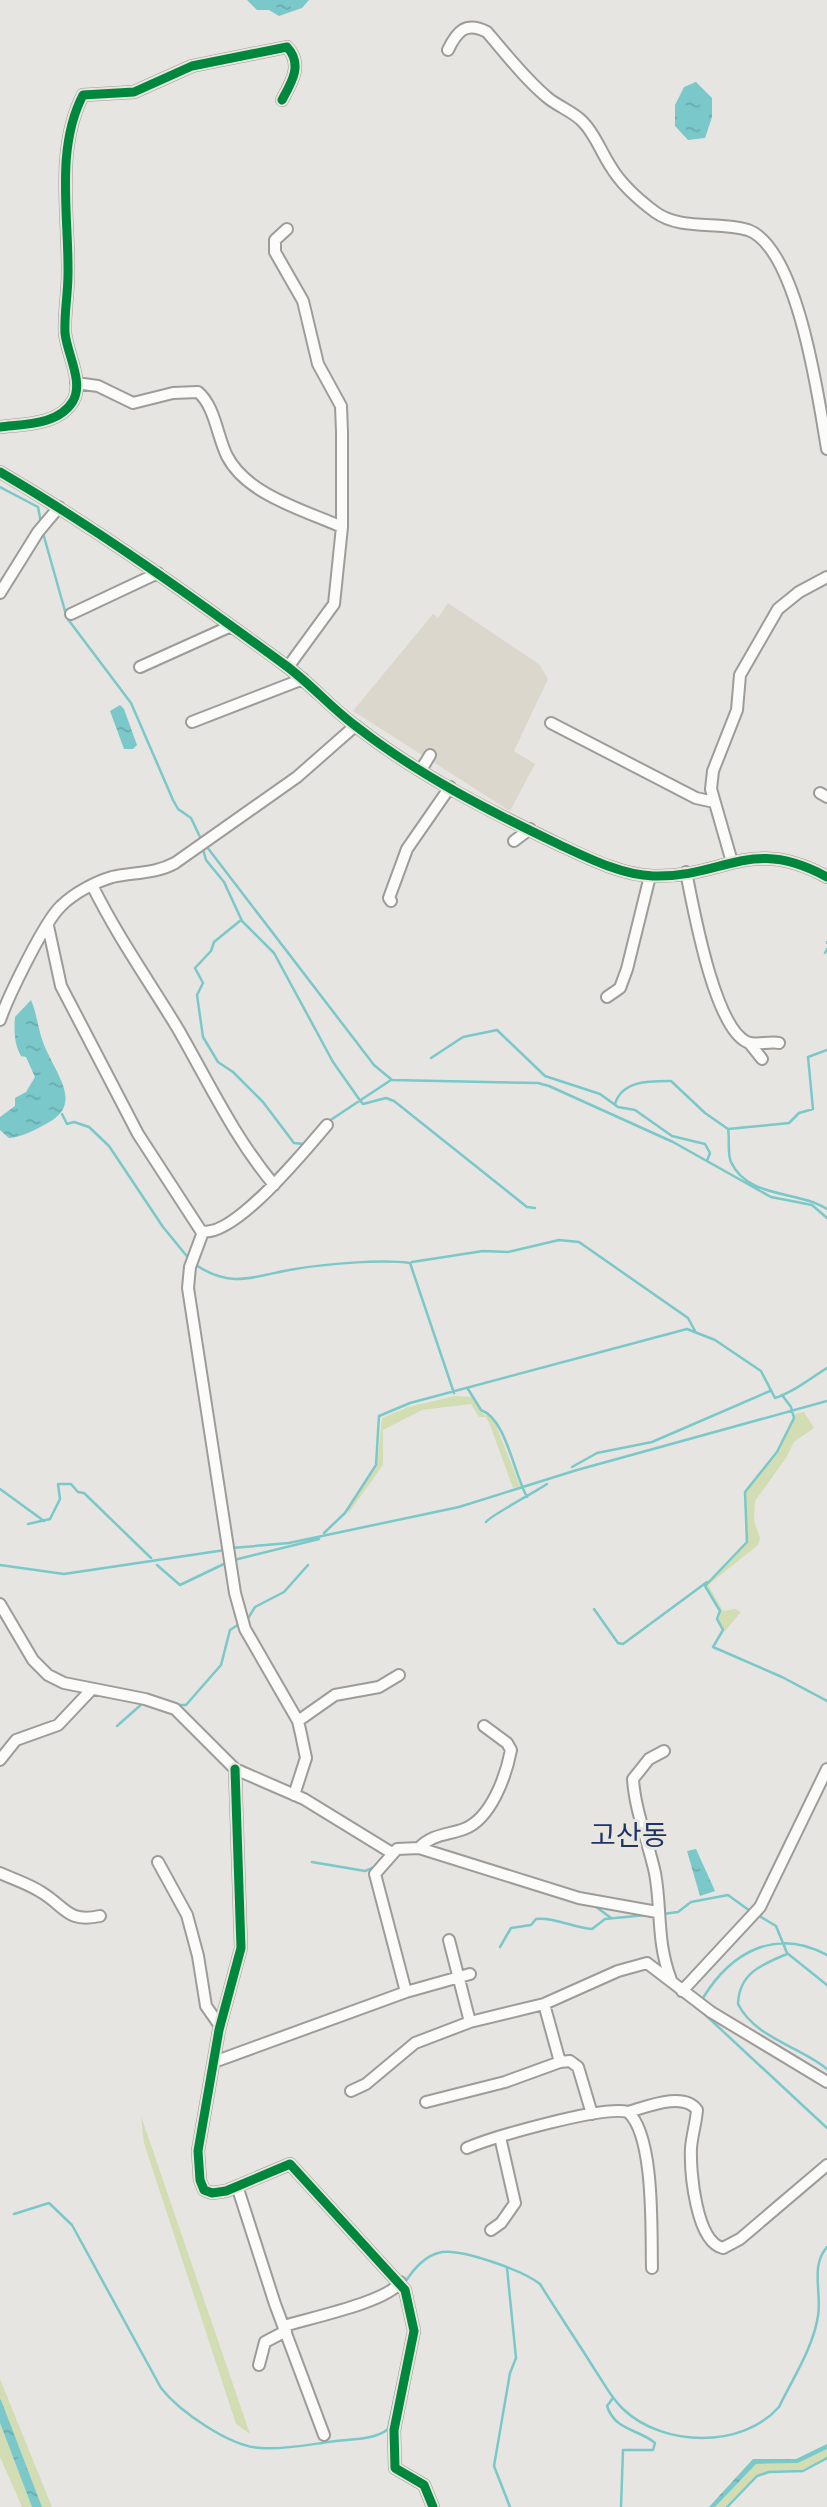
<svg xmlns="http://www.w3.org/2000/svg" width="827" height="2507" font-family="Arial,'Noto Sans KR',sans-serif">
	<defs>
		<pattern id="water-ripples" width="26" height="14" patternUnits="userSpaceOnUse" patternTransform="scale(1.75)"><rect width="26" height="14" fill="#7ac8c9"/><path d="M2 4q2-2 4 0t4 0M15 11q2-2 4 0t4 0" fill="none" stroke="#69abac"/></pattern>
	</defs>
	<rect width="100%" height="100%" fill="#e6e5e1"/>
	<!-- built -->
	<path fill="#dbd7cd" d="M448,603L540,665L548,679L514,751L535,764L510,811L353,711L433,614L438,618Z"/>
	<!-- green -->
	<path fill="#d2ddb4" d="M455,1396L472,1397L483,1414L493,1418L520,1486L513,1488L490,1425L486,1417H479L471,1404L422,1410L383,1430V1465L348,1514L349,1507L377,1466L382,1418L408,1407Z
		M804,1412L814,1428L794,1442L786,1458L755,1501L754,1520L760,1538L758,1545L708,1585L723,1611L735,1609L741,1612L725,1631L718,1622L721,1611L706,1586L748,1542L746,1492L779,1452L795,1414Z
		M141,2116L250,2434L236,2424L144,2143Z
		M0,2379L52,2507H42L0,2399Z
		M0,2423L32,2507H22L0,2457Z
		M827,2449V2457L802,2470L770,2471L757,2475L725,2507H715L756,2464L798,2463Z"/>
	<!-- water -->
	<path fill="url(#water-ripples)" d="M247,0H309L302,8L279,16L269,10H257Z
		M696,82L712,98V117L705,138L688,140L675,126V105L684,87Z
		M120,705L124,709L137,745L133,749H124L110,711Z
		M31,1000C37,1014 38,1029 43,1042C54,1073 87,1105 44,1125C33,1131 21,1137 9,1138L0,1130V1117L15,1106V1098L26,1092L35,1077L26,1057L21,1056C14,1044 14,1030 15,1017Z
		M696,1849L715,1891L700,1896L687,1851Z
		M0,2399L1,2400L42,2507H32L0,2423Z
		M827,2444V2449L798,2463L756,2464L715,2507H709L753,2459H796Z"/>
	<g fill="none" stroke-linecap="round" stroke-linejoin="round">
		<!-- stream -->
		<path stroke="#7ac8c9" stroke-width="2.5" d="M0,487L38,507L41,523
			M43,533L67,618L131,703L173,800L178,809L191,818L201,839
			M207,847L374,1065L392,1080L538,1083L549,1086L673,1142L771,1197L812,1205L827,1218
			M203,849L206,860L224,882L242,921L274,953L333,1062L359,1099L363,1104L386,1098L394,1101L527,1207L535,1208
			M241,920L214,942L211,951L195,968L203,983L197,995L203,1037L218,1062L233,1072L263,1102L294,1143L304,1144
			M827,942V943
			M825,953L827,949
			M431,1058L463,1037L497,1030L545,1076L600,1094L618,1107L635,1110L672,1136L705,1144L710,1153L707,1161
			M615,1104C622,1080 650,1081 671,1081L705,1113L728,1129L789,1123L799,1113L813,1109L808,1057L827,1050
			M62,1114L67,1124L74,1122L89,1127L109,1146L163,1227L190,1260
			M329,1121L391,1080
			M728,1129C730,1139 727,1153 731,1162C748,1199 798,1190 827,1209
			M412,1262L483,1251L508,1252L559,1240L579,1242L688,1318L695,1331
			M196,1265C233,1290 256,1275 295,1269C324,1264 382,1259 410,1263L454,1393
			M468,1389L481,1410C506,1419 513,1471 527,1497
			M782,1395L791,1407L794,1418L777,1452L745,1492L747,1542L705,1586L720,1611L717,1619L723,1630L713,1647L782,1677L827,1701
			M572,1467L597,1453L652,1442L770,1391
			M0,1489L44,1521
			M486,1522C488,1517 537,1491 547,1484
			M28,1524L50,1519L60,1499L58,1484H71L78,1492L84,1493L151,1558
			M324,1533L345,1513L376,1465L379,1416L410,1403L687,1329L715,1340L761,1371L775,1398C794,1392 809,1379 827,1368
			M232,1548L289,1543L459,1507L577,1470L827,1401
			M234,1560L319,1539
			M0,1565L64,1574L225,1550
			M157,1565L180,1585L228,1562
			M594,1609L618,1643L623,1644L707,1582
			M247,1620L255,1607L284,1592L308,1565
			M177,1705H186L221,1665L230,1630L241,1623
			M117,1726L143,1703
			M312,1862L365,1871L375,1867
			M595,1906L611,1918
			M663,1914L678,1912L691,1902L728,1895L750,1911
			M756,1914L776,1926L787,1953L827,1985
			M500,1947L511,1928L531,1925L536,1919C555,1917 574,1928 592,1929L605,1919L646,1915
			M787,1954C760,1965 739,1974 738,2004C755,2038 801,2047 827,2069
			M703,1998C731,1952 776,1927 827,1955
			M699,2009L827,2128
			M14,2214L49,2203L72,2225L161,2388C179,2411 230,2447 261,2448C285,2450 311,2444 336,2441C352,2439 375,2440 388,2429L397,2387
			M507,2268L516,2358L510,2373L494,2466L510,2507
			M405,2282C414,2269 425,2255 442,2252C463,2249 524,2271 540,2284C558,2313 577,2341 595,2370C604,2383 611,2398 623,2409C663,2447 742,2449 779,2407C793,2378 813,2348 818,2316C822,2293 810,2266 827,2247
			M613,2398L607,2406C615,2431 639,2429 655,2443L653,2450H623L621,2507
			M727,2507L757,2476L769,2472L803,2471L827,2458"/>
		<!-- minor casing -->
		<g stroke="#9d9c98" stroke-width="14">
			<path id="minor" d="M448,50C457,31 466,21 487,32C506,54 525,79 548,98C559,107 574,112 583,122C595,134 601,152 611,167C621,184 639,200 655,212C681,231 719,221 748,230C798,248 819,401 827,449
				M287,229L275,240V252L303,301L318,364L341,406L342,432V527L334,604L288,667
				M76,383L98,386L133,403L173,393L198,392C215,406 217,436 227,456C247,495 304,510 342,527
				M0,427C24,424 59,425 73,401C84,382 67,354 65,333C64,314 68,294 68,274C69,216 55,149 83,95L134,92L192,66L287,47C303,64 292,82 282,100
				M0,472C99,530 192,597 285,665C311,684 331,708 357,727C417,774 489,811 558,844C586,857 621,875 653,876C725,878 750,835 827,877
				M0,593L38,532L59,507
				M71,614L158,573
				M140,667L231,626
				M192,722L303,679
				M551,723L696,798L714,802
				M421,770L430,755
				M820,793L827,797
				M514,841L530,829
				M732,862L711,789L713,771L737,710L740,675L778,609L799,592L827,577
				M686,872C693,906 714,1027 747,1042C755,1046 769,1041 779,1043
				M92,885C117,936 149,981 178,1029C209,1083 234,1137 274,1185
				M391,901L389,898L407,849L450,787
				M48,926L61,986L138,1134L201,1231C233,1240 306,1149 327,1125
				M607,997L620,988L627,969L650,876
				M0,1020C8,997 44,922 61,906C74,893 95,882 112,877C134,872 155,874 175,863L297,777L355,726
				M750,1044L762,1059
				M203,1232L190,1267L188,1288L235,1593L245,1629L298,1721L301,1734L306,1758L294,1795
				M0,1604L33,1660L48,1675L64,1683L145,1699L175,1709L235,1769L304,1799L392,1853
				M298,1721L335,1695L379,1687L399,1675
				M664,1751L649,1759L633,1779C635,1811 648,1841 655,1873C662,1911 656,1940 671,1980
				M0,1760L16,1740L58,1725L92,1689
				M235,1769L241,1948L219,2030L198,2151L200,2180L204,2190L212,2193L226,2191L290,2164L405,2290L414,2331L394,2430L395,2468L424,2485L433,2507
				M419,1848C432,1834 448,1835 464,1829C491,1819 506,1776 511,1750L507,1743L484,1726
				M158,1862L187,1915L198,1956L206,2006L220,2026
				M0,1873C13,1879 29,1884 41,1892C66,1907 67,1923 100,1916
				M449,1940L470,2022L544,2004L618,1971L647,1963L711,2012L827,2082
				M682,1991L760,1907L827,1769
				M406,1992L375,1874L397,1849L419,1848L579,1898L657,1912
				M544,2004L560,2062L570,2061L578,2067L592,2114
				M214,2062L406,1992L470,1974
				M351,2091L366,2084L415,2043L470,2022
				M426,2102L505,2082L560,2062
				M628,2112C646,2107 684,2091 697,2110C696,2123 692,2135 691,2148C690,2172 696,2242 723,2248L740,2239L827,2165
				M467,2148C493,2137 603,2105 628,2112C655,2136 651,2233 652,2268
				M238,2189L275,2304L324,2435
				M491,2230L501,2223L515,2203L500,2137
				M284,2326C309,2318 388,2302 400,2282
				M259,2365L265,2342L286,2331"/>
		</g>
		<!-- minor -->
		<use href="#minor" stroke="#fbfbfa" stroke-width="10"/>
		<!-- cycleway casing -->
		<g stroke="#e9e6de" stroke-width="13">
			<path id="cycleway" d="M0,427C24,424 59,425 73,401C84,382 67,354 65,333C64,314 68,294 68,274C69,216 55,149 83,95L134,92L192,66L287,47C303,64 292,82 282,100
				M0,472C99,530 192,597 285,665C311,684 331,708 357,727C417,774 489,811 558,844C586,857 621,875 653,876C725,878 750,835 827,877
				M235,1769L241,1948L219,2030L198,2151L200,2180L204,2190L212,2193L226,2191L290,2164L405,2290L414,2331L394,2430L395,2468L424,2485L433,2507"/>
		</g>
		<!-- cycleway -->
		<use href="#cycleway" stroke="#00873e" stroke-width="9"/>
	</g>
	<g text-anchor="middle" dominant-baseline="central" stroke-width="6" stroke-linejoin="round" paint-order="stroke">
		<!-- quarter labels -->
		<g font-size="28" fill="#1d346b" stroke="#e9e6de">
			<text x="629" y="1835">고산동</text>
		</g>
	</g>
</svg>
